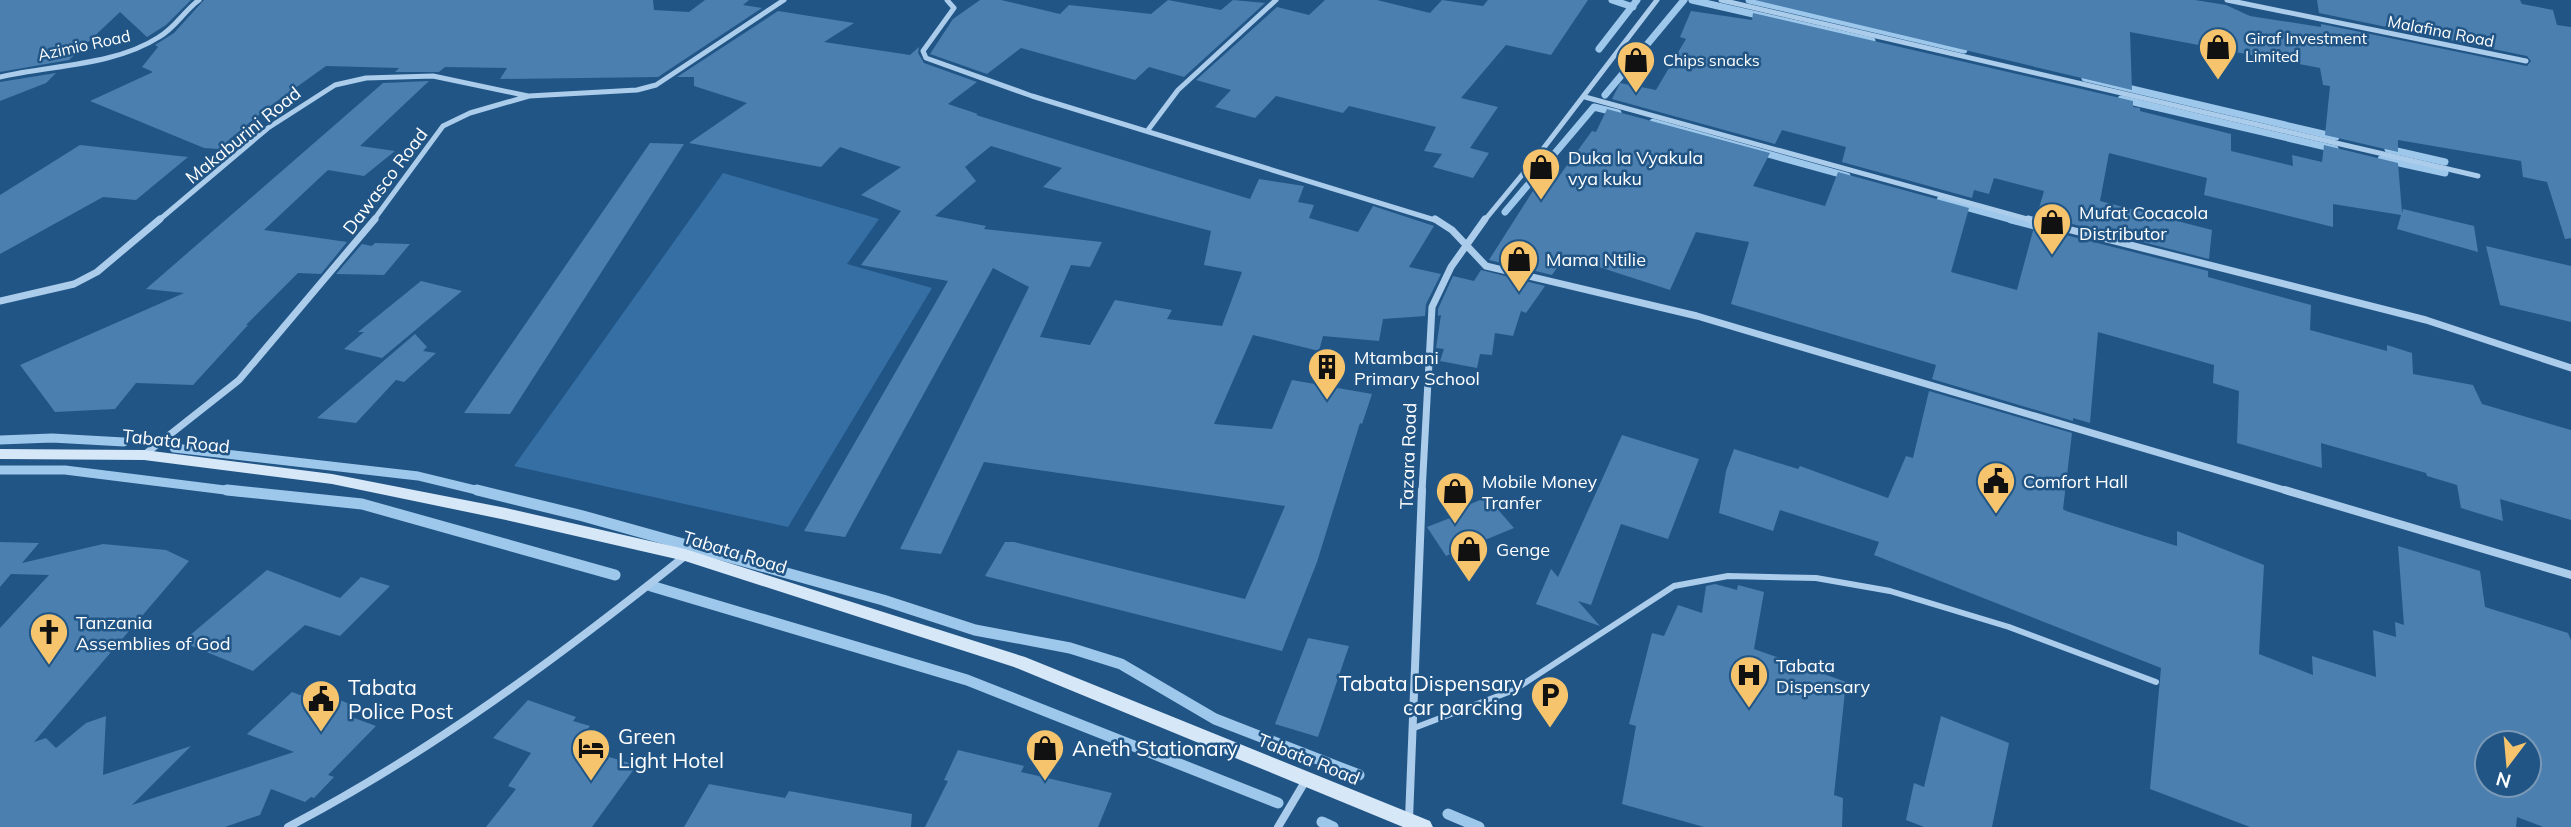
<svg xmlns="http://www.w3.org/2000/svg" width="2571" height="827" font-family="Mulish,sans-serif">
	<rect width="100%" height="100%" fill="#215586"/>
	<!-- green -->
	<path fill="#356fa4" d="M723,173L879,219L847,264L932,288L788,527L514,466Z"/>
	<g fill="none" stroke-linecap="round" stroke-linejoin="round">
		<!-- stream-far2 -->
		<path stroke="#9ec8eb" stroke-width="7" d="M1612,0L1633,7
			M1692,0L1872,41
			M1749,0L1964,50
			M1599,49L1637,0
			M2085,78L2336,137
			M1605,95L1684,0
			M2121,99L2335,149
			M1653,122L1847,176
			M2388,149L2445,162
			M2381,159L2445,173
			M1940,200L2017,221
			M1505,212L1594,107L1618,113"/>
		<!-- stream-far1 -->
		<path stroke="#9ec8eb" stroke-width="9" d="M2011,219L2038,226
			M0,440L52,438L124,442
			M174,448L418,476L484,492
			M0,470H65L241,492"/>
		<!-- stream -->
		<path stroke="#9ec8eb" stroke-width="11" d="M227,490L362,504L615,575
			M477,490L583,516L883,600L975,630L1070,648L1121,664L1215,719L1359,775
			M651,586L967,680L1278,803
			M1448,814L1479,827
			M1322,822L1333,827"/>
	</g>
	<!-- building -->
	<path fill="#4a7faf" fill-rule="evenodd" d="M0,0H191L166,25L147,37L120,12L69,60L0,72Z
		M204,0H653L654,10L689,12L705,0H749L743,5L762,8L658,77L500,79L507,68L445,67L439,72H395L399,68L326,66L266,109L218,149L204,148L90,101L153,72L142,67L158,47L155,45L174,33Z
		M980,0H1001L1060,14L1069,5L1151,14L1168,0L1221,10L1233,0L1265,3L1184,77L1149,67L1135,80L1021,48L987,74L930,54L953,19Z
		M1325,0H1377L1430,13L1442,0L1483,6L1488,0H1588L1551,55L1506,45L1461,98L1498,107L1470,148L1489,153L1473,178L1433,167L1442,154L1424,151L1436,127L1349,106L1343,113L1276,96L1255,118L1215,107L1231,90L1196,80L1277,7L1309,15Z
		M1755,0H2195L2226,5L2250,16L2321,27V24L2527,66L2531,61L2527,56L2319,13L2317,0H2520L2522,4L2553,10L2557,25L2571,27V238L2565,239L2547,182L2523,177L2521,161L2398,140V152L2325,135L2330,86L2323,85L2320,68L2130,32L2132,90Z
		M778,11L854,23L824,42L910,55L919,47L918,53L924,63L977,82L948,104L978,114L976,115L1250,199L1259,179L1304,186L1298,202L1314,205L1309,218L1358,232L1373,206L1434,226L1409,267L1441,274L1426,304L1425,316L1383,319L1379,341L1323,336L1319,351L1253,335L1214,424L1272,429L1292,380L1372,394L1362,424L1360,423L1317,562L1282,651L985,576L1005,542H1014L1245,599L1285,506L984,462L941,554L900,549L1029,287L993,268L845,537L804,531L948,281L861,265L901,211L861,195L901,167L840,147L821,167L689,143L747,103L694,86V77H677ZM991,146L1062,168L1043,187L1211,231L1204,265L1242,272L1222,326L1167,319L1172,310L1115,300L1090,345L1040,337L1071,265L1090,267L1102,242L984,229L986,226L935,216L976,181L965,167Z
		M1691,11L1752,20L1753,13L2133,101V107L2140,108V111L2231,134V151L2293,166L2292,155L2322,162L2324,145L2398,163L2402,213L2403,209L2474,226L2478,252L2397,229L2401,215L2333,204V227L2204,195L2207,178L2109,153L2100,201L2212,230L2209,259L2037,215L2044,191L1994,178L1989,194L1974,190L1972,198L1842,162L1846,147L1782,130L1775,144L1612,99L1620,83L1656,90L1686,39L1680,37Z
		M56,73L46,83L0,101V82Z
		M429,81L360,146L395,151L364,176L328,170L264,230L347,242L321,274L298,273L246,325H248L193,385L136,383L115,409L55,412L20,365L184,293L146,289L383,83Z
		M1607,109L1770,153L1753,186L1825,206L1838,172L1969,208L1951,272L2017,290L2034,227L2208,271V277L2311,305L2310,330L2387,351V345L2412,353L2413,374L2473,385L2482,404L2571,430V520L2500,499L2503,521L2461,508L2457,485L2427,476L2426,473L2321,443L2322,468L2237,443L2239,391L2213,383L2214,365L2098,332L2090,423L2073,418V421L1932,379L1936,365L1731,304L1749,242L1696,232L1670,290L1565,256L1552,275L1489,260L1543,175L1557,179L1592,131L1596,132Z
		M650,143L684,144L510,414L464,413Z
		M80,145L188,157L136,200L103,197L0,254V195Z
		M375,243L410,244L384,275L336,274L362,244L372,246Z
		M2486,246L2571,266V322L2500,305Z
		M1481,270L1545,286L1526,313L1521,311L1513,336L1495,333L1492,355L1480,354L1477,368L1440,361L1444,349L1436,348L1441,315L1438,316V309L1453,276L1474,281Z
		M421,281L462,291L382,358L344,349L364,332H358Z
		M415,334L427,347L423,351L436,353L404,382L396,380L356,423L317,418Z
		M1929,391L2072,433L2063,509L2066,511L2177,546V531L2264,565L2259,654L2313,675L2312,656L2376,677L2373,630L2396,637L2395,622L2404,625L2398,546L2480,571L2485,607L2568,633L2571,640V827H2543L2517,817L2516,827H2250L2150,789L2161,668L1874,555L1879,542L1780,510L1773,531L1719,513L1726,471L1734,449L1798,469L1800,466L1888,498L1906,456L1913,458ZM2487,743H2529V785H2487Z
		M1622,435L1699,459L1668,539L1621,524L1591,605L1578,601L1600,626L1536,604L1551,569L1558,577Z
		M1487,497L1514,528L1446,556L1427,527L1450,518L1447,514Z
		M0,542L39,543L22,563L103,544L166,550L189,561L34,742L46,738L56,748L86,723L106,716L103,775L191,746L132,805L294,752L247,734L292,692L322,703L329,696L358,707L349,716L376,726L328,775L334,777L314,798L311,797L305,802L271,789L260,815L225,827H0V628L49,575L11,574L0,587Z
		M267,570L340,598L361,577L390,586L340,636L305,625L253,671L182,642Z
		M1715,584L1737,590L1738,585L1764,592L1754,649L1846,682L1834,795L1843,798L1842,827H1704L1622,804L1636,726L1629,724L1652,633L1664,636L1678,605L1702,613L1706,586Z
		M1308,638L1349,646L1318,737L1275,724Z
		M528,700L576,717L573,721L590,726L574,747L637,765L592,827H486L516,789L508,786L531,753L493,738Z
		M1941,716L2009,743L1992,827H1924L1906,820L1914,783L1924,787Z
		M958,750L1024,766L1021,772L1112,793L1098,827H925L948,781L944,780Z
		M709,784L785,798L789,791L912,814L911,827H684Z"/>
	<g fill="none" stroke-linecap="round" stroke-linejoin="round">
		<!-- lane -->
		<path stroke="#abccea" stroke-width="6" d="M1414,728L1514,690L1674,586L1728,576L1816,578L1890,591L2009,627L2156,682"/>
		<!-- street-far2 -->
		<path stroke="#abccea" stroke-width="5" d="M947,0L954,8L923,51L926,58L1032,96L1438,221
			M1721,0L2478,176
			M2227,0L2526,61
			M0,77C51,65 114,66 159,37C175,28 184,11 199,0
			M1585,97L2035,221
			M1148,130L1178,90L1276,0
			M158,221L268,128L335,85L366,78L433,76L528,96
			M373,221L443,126L470,113L529,96L637,90L656,85L784,0
			M1484,221L1536,158L1657,0"/>
		<!-- street-far1 -->
		<path stroke="#abccea" stroke-width="7" d="M1435,219L1452,230L1486,266L1697,316L2291,492
			M2028,219L2426,320L2571,368
			M0,301L74,284L97,272L160,219
			M144,455L239,380L375,219
			M1422,492L1432,307L1451,267L1485,219"/>
		<!-- street -->
		<path stroke="#abccea" stroke-width="8" d="M2285,490L2571,575
			M1409,819L1422,490
			M288,827C430,753 560,656 685,556
			M1278,827L1306,780"/>
		<!-- secondary -->
		<path fill="#d6e7f8" fill-rule="evenodd" d="M0,449L144,450L332,474L506,508L685,549L1025,657L1430,821L1433,827H1403L1014,667L685,561L506,520L332,484L144,460L0,459Z"/>
	</g>
	<!-- icons -->
	<defs>
		<g id="shop-pin" transform="scale(2.0125)"><path d="M0 17L-7.5 6A9.5 9.5 0 1 1 7.5 6Z" fill="#f6c46c" stroke="#215586"/><path d="M-5-2.5h2.3a2.7 3.5 0 0 1 5.4 0H5L5.5 6h-11ZM-1.5-2.5h3a1.5 2.3 0 0 0-3 0Z" fill="#111"/></g>
		<g id="building-pin" transform="scale(2.0125)"><path d="M0 17L-7.5 6A9.5 9.5 0 1 1 7.5 6Z" fill="#f6c46c" stroke="#215586"/><path d="M-4-6H4V6H1V3H-1V6H-4ZM-2.5-4.3h1.7v1.8h-1.7ZM.8-4.3h1.7v1.8H.8ZM-2.5-1h1.7V.8h-1.7ZM.8-1h1.7V.8H.8Z" fill="#111"/></g>
		<g id="civic-pin" transform="scale(2.0125)"><path d="M0 17L-7.5 6A9.5 9.5 0 1 1 7.5 6Z" fill="#f6c46c" stroke="#215586"/><path d="M-.6-6.5H3V-4.5H.6V-3L4-1V1h2V6H-6V1h2V-1L-.6-3ZM-1.2 2.5V6h2.4V2.5Z" fill="#111"/></g>
		<g id="church-pin" transform="scale(2.0125)"><path d="M0 17L-7.5 6A9.5 9.5 0 1 1 7.5 6Z" fill="#f6c46c" stroke="#215586"/><path d="M-1.2-6h2.4v3.5h3.3v2.4h-3.3V6h-2.4V-.1h-3.3v-2.4h3.3Z" fill="#111"/></g>
		<g id="hospital-pin" transform="scale(2.0125)"><path d="M0 17L-7.5 6A9.5 9.5 0 1 1 7.5 6Z" fill="#f6c46c" stroke="#215586"/><path d="M-5-5h3v3.5h4V-5h3V5h-3V1.5h-4V5h-3Z" fill="#111"/></g>
		<g id="parking-pin" transform="scale(2.0125)"><path d="M0 17L-7.5 6A9.5 9.5 0 1 1 7.5 6Z" fill="#f6c46c" stroke="#215586"/><path d="M-3.5-5.5H1a3.5 3.5 0 0 1 0 7H-1V5.5H-3.5ZM-1-3.4V-.6H.8a1.4 1.4 0 0 0 0-2.8Z" fill="#111"/></g>
		<g id="hotel-pin" transform="scale(2.0125)"><path d="M0 17L-7.5 6A9.5 9.5 0 1 1 7.5 6Z" fill="#f6c46c" stroke="#215586"/><path d="M-6-4.5h1.5V1H6V5H4.5V3h-9V5H-6ZM-4 0a1.8 1.8 0 1 1 3.6 0ZM.5 0V-2.5h3Q6-2.5 6 0Z" fill="#111"/></g>
	</defs>
	<g fill-rule="evenodd">
		<use href="#shop-pin" x="2218" y="47"/>
		<use href="#shop-pin" x="1636" y="60"/>
		<use href="#shop-pin" x="1541" y="167"/>
		<use href="#shop-pin" x="2052" y="222"/>
		<use href="#shop-pin" x="1519" y="259"/>
		<use href="#building-pin" x="1327" y="367"/>
		<use href="#civic-pin" x="1996" y="481"/>
		<use href="#shop-pin" x="1455" y="491"/>
		<use href="#shop-pin" x="1469" y="549"/>
		<use href="#church-pin" x="49" y="632"/>
		<use href="#hospital-pin" x="1749" y="675"/>
		<use href="#parking-pin" x="1550" y="695"/>
		<use href="#civic-pin" x="321" y="699"/>
		<use href="#hotel-pin" x="591" y="748"/>
		<use href="#shop-pin" x="1045" y="748"/>
	</g>
	<g text-anchor="middle" dominant-baseline="central" stroke-width="5" stroke-linejoin="round" paint-order="stroke">
		<!-- far-street labels -->
		<g font-size="16" fill="#fff" stroke="#215586">
			<text transform="translate(2441 31) rotate(11)">Malafina Road</text>
			<text transform="translate(84 45) rotate(-12)">Azimio Road</text>
		</g>
		<!-- far-poi labels -->
		<g font-size="16" fill="#fff" stroke="#215586" text-anchor="start">
			<text x="2245" y="38">Giraf Investment<tspan x="2245" dy="18">Limited</tspan></text>
			<text x="1663" y="60">Chips snacks</text>
		</g>
		<!-- street labels -->
		<g font-size="18" fill="#fff" stroke="#215586">
			<text transform="translate(243 135) rotate(-39)">Makaburini Road</text>
			<text transform="translate(385 181) rotate(-53)">Dawasco Road</text>
			<text transform="translate(176 441) rotate(6)">Tabata Road</text>
			<text transform="translate(1408 456) rotate(-88)">Tazara Road</text>
			<text transform="translate(735 552) rotate(17)">Tabata Road</text>
			<text transform="translate(1309 759) rotate(22)">Tabata Road</text>
		</g>
		<!-- poi labels -->
		<g font-size="18" fill="#fff" stroke="#215586" text-anchor="start">
			<text x="1568" y="157">Duka la Vyakula<tspan x="1568" dy="21">vya kuku</tspan></text>
			<text x="2079" y="212">Mufat Cocacola<tspan x="2079" dy="21">Distributor</tspan></text>
			<text x="1546" y="259">Mama Ntilie</text>
			<text x="1354" y="357">Mtambani<tspan x="1354" dy="21">Primary School</tspan></text>
			<text x="1482" y="481">Mobile Money<tspan x="1482" dy="21">Tranfer</tspan></text>
			<text x="2023" y="481">Comfort Hall</text>
			<text x="1496" y="549">Genge</text>
			<text x="76" y="622">Tanzania<tspan x="76" dy="21">Assemblies of God</tspan></text>
			<text x="1776" y="665">Tabata<tspan x="1776" dy="21">Dispensary</tspan></text>
		</g>
		<!-- near-poi labels -->
		<g font-size="21" fill="#fff" stroke="#215586" text-anchor="start">
			<text x="1523" y="683" text-anchor="end">Tabata Dispensary<tspan x="1523" dy="24">car parcking</tspan></text>
			<text x="348" y="687">Tabata<tspan x="348" dy="24">Police Post</tspan></text>
			<text x="618" y="736">Green<tspan x="618" dy="24">Light Hotel</tspan></text>
			<text x="1072" y="748">Aneth Stationary</text>
		</g>
	</g>
	<!-- north arrow -->
	<g transform="translate(2508 764) rotate(196)"><circle r="33" fill="#215586" stroke="#7a99b6" stroke-width="2"/>
	<path d="M0-5L12 26L0 18L-12 26Z" fill="#f6c46c"/>
	<text y="-10" font-size="19" font-weight="bold" text-anchor="middle" fill="#ffffff">N</text>
	</g>
</svg>
